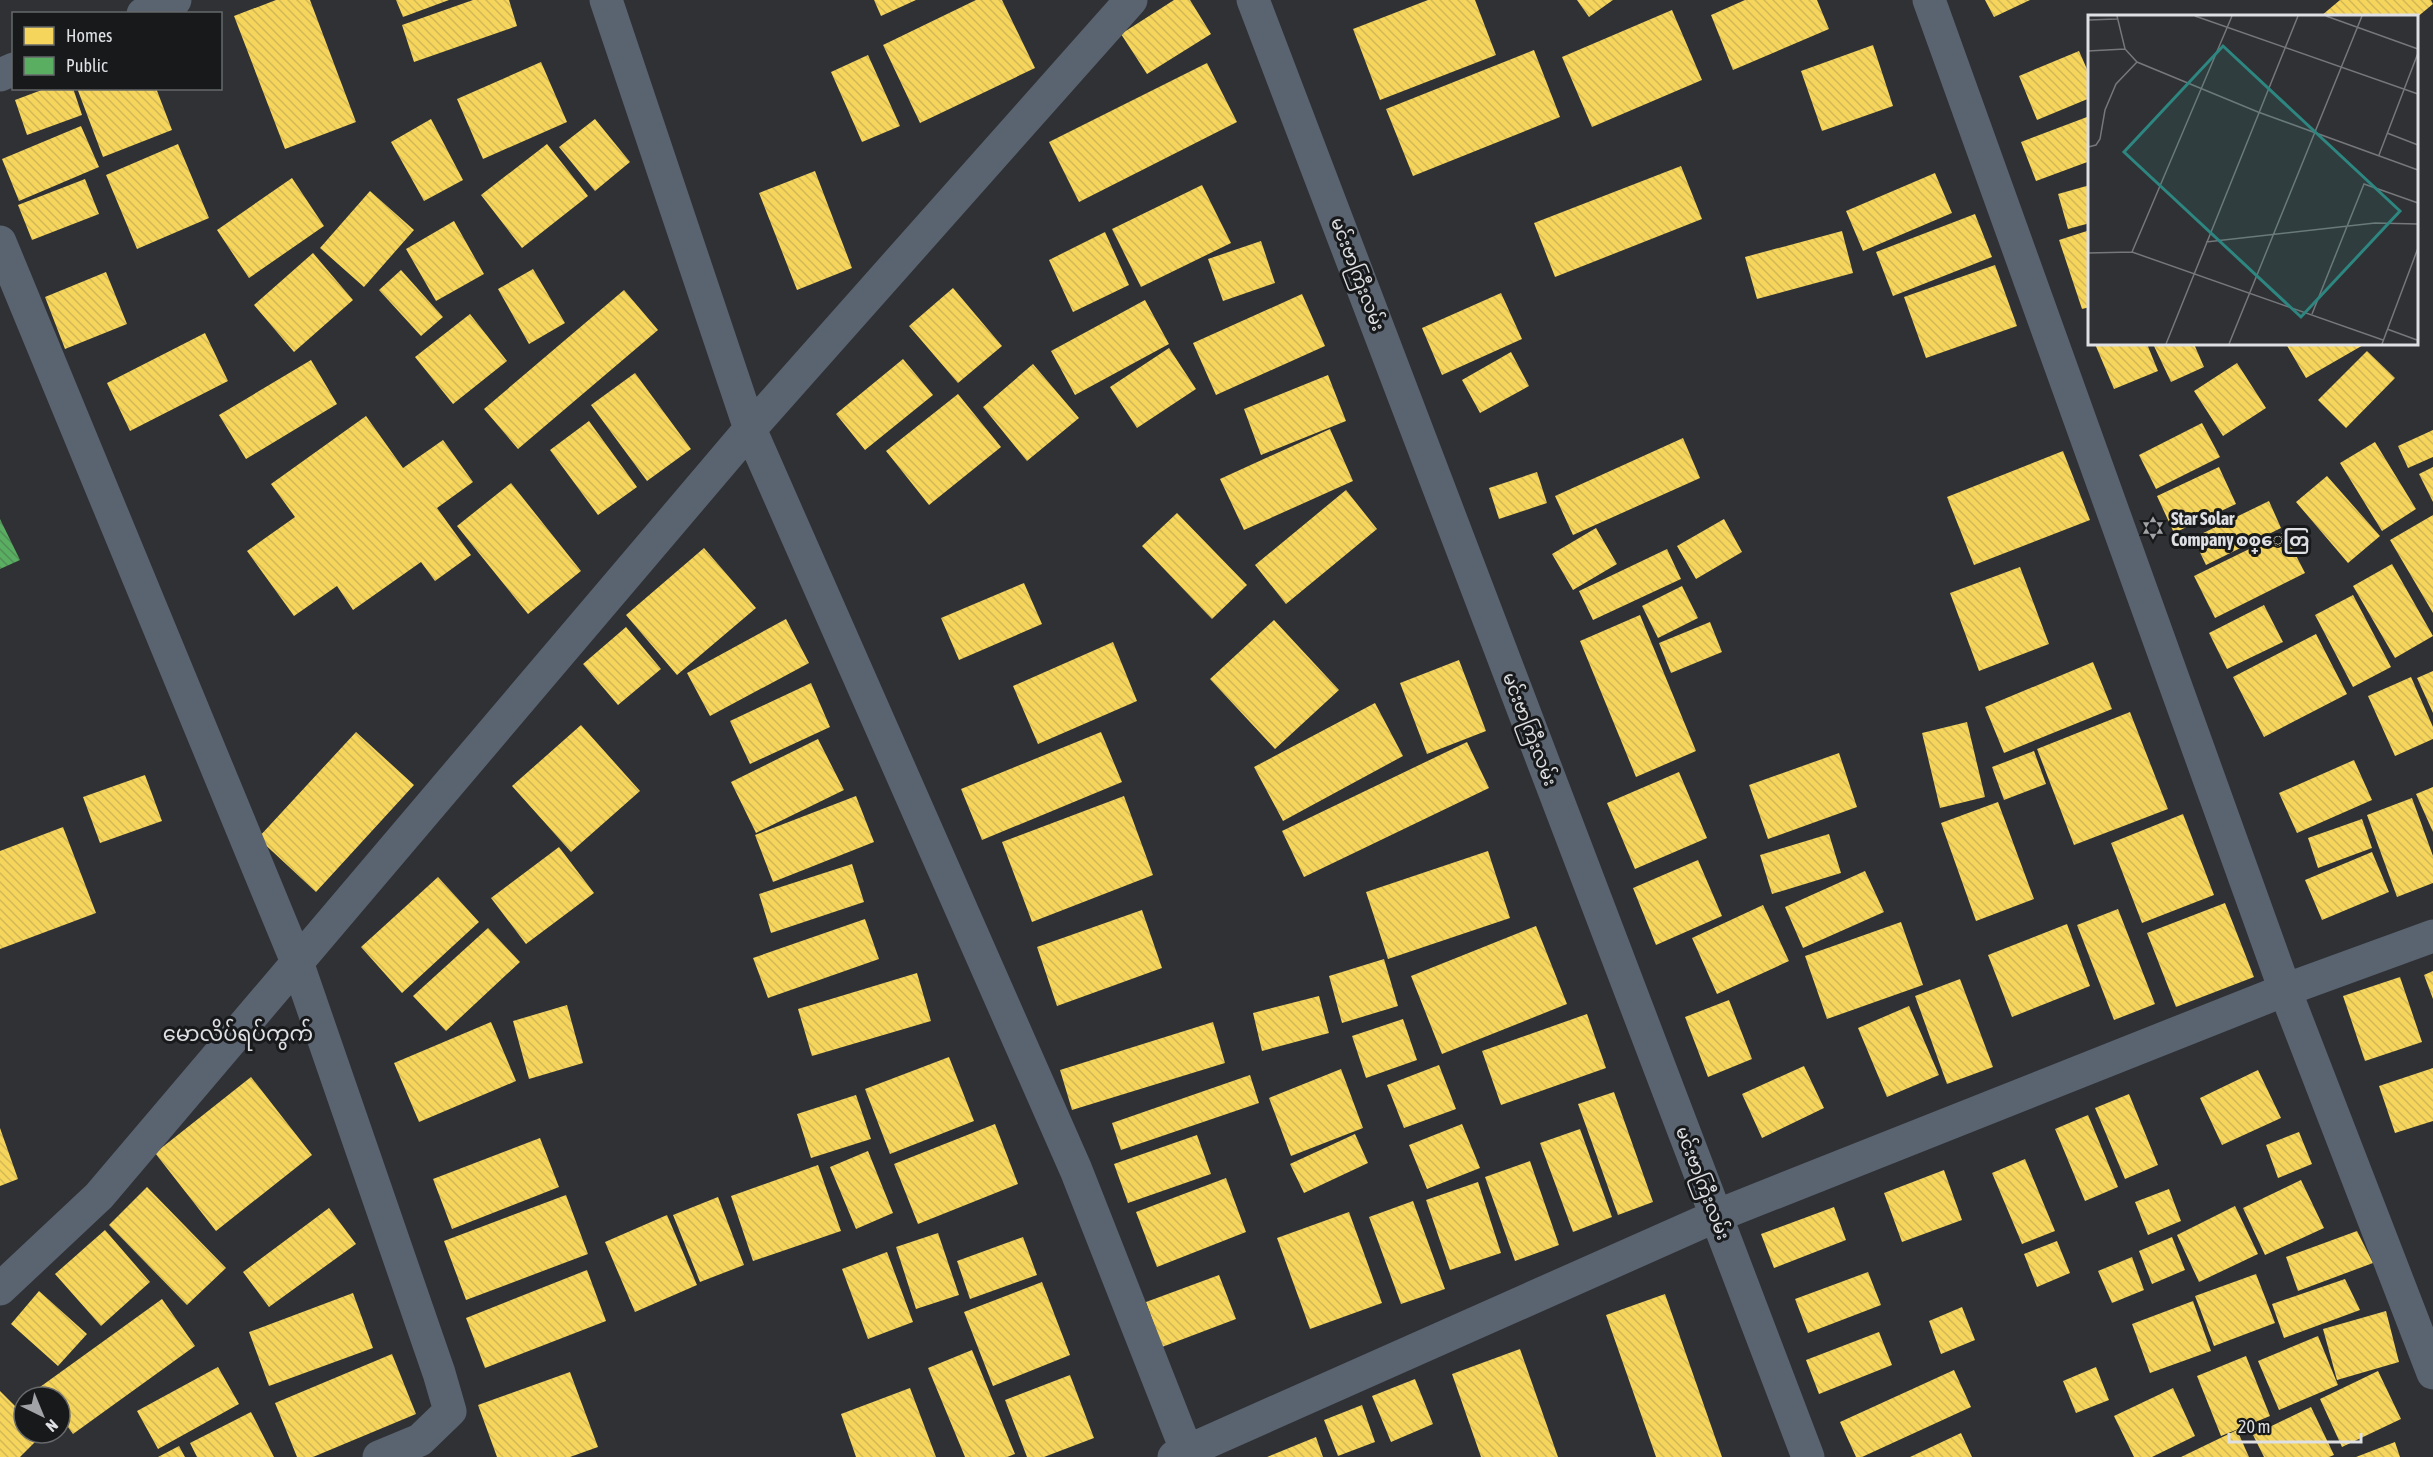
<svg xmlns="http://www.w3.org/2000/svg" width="2433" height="1457" font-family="'Asap Condensed','Noto Sans Myanmar',sans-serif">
	<defs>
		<pattern id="homes-back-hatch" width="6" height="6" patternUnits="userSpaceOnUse" patternTransform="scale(1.5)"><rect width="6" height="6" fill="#f6d55c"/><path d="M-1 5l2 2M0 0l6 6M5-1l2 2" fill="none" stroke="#d2b857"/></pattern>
		<pattern id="public-back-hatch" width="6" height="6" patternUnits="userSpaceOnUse" patternTransform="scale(1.5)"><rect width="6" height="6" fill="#5aae61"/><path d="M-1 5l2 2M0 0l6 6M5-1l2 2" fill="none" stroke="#538e58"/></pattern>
	</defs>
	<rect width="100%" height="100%" fill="#2f3134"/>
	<!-- homes -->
	<path fill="url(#homes-back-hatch)" d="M276,0H310L356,122L285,149L234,16Z
		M396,0H449L403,17Z
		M473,0H509L517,26L414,62L402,25Z
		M874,0H916L881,16Z
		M976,0H1002L1035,68L920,123L883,45Z
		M1174,0H1190L1211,34L1147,74L1121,34Z
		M1428,0H1475L1496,55L1380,100L1353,29Z
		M1577,0H1613L1589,17Z
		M1745,0H1817L1829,29L1733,70L1711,15Z
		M1985,0H2030L1994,17Z
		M2340,0H2431L2433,4L2416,18L2321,16Z
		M1672,10L1702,80L1592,127L1562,57Z
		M1873,45L1893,106L1822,131L1801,71Z
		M1534,50L1560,117L1413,176L1386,109Z
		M2079,51L2090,76V98L2037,120L2019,76Z
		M868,55L900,126L862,142L831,72Z
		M541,62L567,122L483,159L457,99Z
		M1207,63L1237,122L1079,202L1049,142Z
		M47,88H73L82,115L27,135L15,100Z
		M77,88H156L172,130L103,157Z
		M2087,117L2090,122V161L2036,181L2021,142Z
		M431,119L463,180L424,201L391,142Z
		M595,119L630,162L595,191L559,147Z
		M81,126L99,167L19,201L2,159Z
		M178,144L209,218L137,249L106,175Z
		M547,144L588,196L522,248L481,195Z
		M1681,166L1702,219L1555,277L1534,223Z
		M815,171L852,268L797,290L759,193Z
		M1935,173L1952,213L1863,251L1846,211Z
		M292,178L324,226L249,278L217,230Z
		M85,179L99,214L32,240L18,205Z
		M1202,185L1231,243L1141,287L1112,229Z
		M2090,185V223L2068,229L2058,194Z
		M370,191L414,230L364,287L320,248Z
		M1975,214L1992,257L1893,296L1876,252Z
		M454,221L484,274L436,301L406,249Z
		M2090,230V307L2082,309L2059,240Z
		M1842,231L1853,273L1757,299L1745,257Z
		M1105,232L1129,285L1073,312L1049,260Z
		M1261,241L1275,283L1223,301L1208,259Z
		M313,253L353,300L294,352L254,305Z
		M1995,265L2017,326L1926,358L1904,297Z
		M533,269L565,323L529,344L498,289Z
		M401,270L443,317L421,336L379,290Z
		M106,272L127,324L65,349L45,297Z
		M953,288L1002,346L958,383L909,326Z
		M624,290L658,330L518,449L484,409Z
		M1501,293L1522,339L1442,375L1422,328Z
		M1302,294L1325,346L1216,395L1193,343Z
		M1145,300L1169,344L1075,395L1051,351Z
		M470,314L507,361L453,404L415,357Z
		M205,333L228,381L130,431L107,383Z
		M2095,344H2147L2158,371L2114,389Z
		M2153,344H2194L2204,367L2171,382Z
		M2286,344H2365L2306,378Z
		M1169,348L1196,389L1137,428L1110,387Z
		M2367,351L2395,378L2346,428L2318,400Z
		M1511,352L1529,386L1480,413L1462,380Z
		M903,359L933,395L865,450L836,414Z
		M311,360L337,404L246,459L219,415Z
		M2237,363L2266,408L2223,436L2194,391Z
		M1033,364L1079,418L1027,461L983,407Z
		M635,373L691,449L647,481L591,405Z
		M1328,375L1346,421L1261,455L1244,409Z
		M958,394L1001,447L929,505L886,451Z
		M366,416L403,468L443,440L473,482L437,508L471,555L435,581L421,562L353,610L337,586L294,616L247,551L295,517L271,484Z
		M589,421L637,487L598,515L550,450Z
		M2202,423L2220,457L2156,489L2139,455Z
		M1330,429L1353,481L1244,530L1220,479Z
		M2433,430V457L2408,468L2398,446Z
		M1683,438L1700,478L1573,535L1555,496Z
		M2375,442L2416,509L2382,531L2340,463Z
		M2063,451L2090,520L1974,565L1947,497Z
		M2219,467L2236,504L2174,533L2157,496Z
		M2433,467V502L2419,474Z
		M1537,472L1547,503L1499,519L1489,488Z
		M2327,476L2380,536L2348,563L2296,502Z
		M511,483L581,571L528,614L457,526Z
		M1346,490L1377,529L1286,604L1255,565Z
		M2269,501L2281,528L2206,565L2193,538Z
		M1177,513L1247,585L1212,619L1142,546Z
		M2433,515V613L2390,540Z
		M1724,519L1742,552L1696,579L1677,546Z
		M1596,528L1617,564L1573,590L1552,554Z
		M2284,532L2305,573L2215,618L2194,576Z
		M704,548L756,608L677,675L626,615Z
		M1667,549L1681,579L1593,620L1579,591Z
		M2392,564L2433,636L2395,658L2353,586Z
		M2020,567L2049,644L1979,671L1950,593Z
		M1024,583L1042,624L959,660L941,618Z
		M1682,586L1698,618L1658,638L1642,606Z
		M2353,595L2391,667L2353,687L2315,615Z
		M2264,605L2283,642L2227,669L2209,633Z
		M1640,615L1696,751L1636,777L1580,641Z
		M786,619L809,663L710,716L687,673Z
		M1274,620L1339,690L1275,749L1210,679Z
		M1710,622L1722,652L1671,673L1659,643Z
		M626,627L661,669L618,705L583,664Z
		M2316,634L2347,694L2264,737L2233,677Z
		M1113,642L1137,701L1038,744L1013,686Z
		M1459,660L1486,731L1427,754L1400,683Z
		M2093,662L2112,709L2004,753L1985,707Z
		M2433,671V713L2417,678Z
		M2411,677L2433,727V739L2395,756L2368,696Z
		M811,683L830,727L750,764L730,721Z
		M1375,703L1403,756L1283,821L1254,767Z
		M2130,712L2168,809L2074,845L2037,749Z
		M1967,722L1985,797L1940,808L1922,733Z
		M581,725L640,791L571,852L512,786Z
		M356,732L414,785L316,892L258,838Z
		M1101,732L1122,782L982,840L961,789Z
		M818,739L844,790L756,833L731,782Z
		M1467,742L1489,788L1304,877L1282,831Z
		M2034,751L2046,784L2004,800L1992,767Z
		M1839,753L1857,807L1768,839L1749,785Z
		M2354,760L2372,800L2297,833L2279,793Z
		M1679,772L1707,838L1635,869L1607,803Z
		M145,775L162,821L100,843L83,797Z
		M2433,787V832L2416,794Z
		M856,796L874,842L773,882L755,835Z
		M1124,796L1153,875L1032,922L1002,842Z
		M2412,798L2433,856V883L2397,897L2367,815Z
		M1998,802L2034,899L1976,921L1941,823Z
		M2183,814L2214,895L2142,923L2111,843Z
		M2362,819L2372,848L2318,868L2308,838Z
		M63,827L96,913L0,949V851Z
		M1829,834L1841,873L1772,894L1760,855Z
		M559,847L594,893L526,944L491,898Z
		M1488,851L1510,918L1388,959L1366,892Z
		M2372,852L2389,892L2322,920L2305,880Z
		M1698,860L1722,916L1656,945L1633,888Z
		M852,864L864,902L771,933L759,894Z
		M1865,871L1884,912L1803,948L1785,907Z
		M438,877L479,922L402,993L361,947Z
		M2225,903L2254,977L2176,1007L2147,933Z
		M1763,905L1789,961L1717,994L1692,938Z
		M2118,909L2155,1004L2114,1020L2077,925Z
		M1142,910L1162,968L1057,1006L1037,947Z
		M865,919L879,959L768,998L753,958Z
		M1901,922L1923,985L1827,1019L1805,956Z
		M2067,924L2090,986L2012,1017L1988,955Z
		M1536,926L1567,1004L1442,1054L1411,976Z
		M488,928L520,962L446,1031L413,996Z
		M1384,959L1398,1006L1342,1023L1329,976Z
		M2433,971V999L2424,975Z
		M917,973L931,1021L812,1056L798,1009Z
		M2400,977L2422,1042L2365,1061L2343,996Z
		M1960,979L1993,1067L1947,1084L1915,996Z
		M1319,996L1329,1033L1262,1051L1253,1013Z
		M1729,1000L1752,1059L1708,1077L1685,1017Z
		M567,1005L583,1063L529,1079L513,1021Z
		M1909,1006L1939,1075L1887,1097L1858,1028Z
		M1587,1014L1606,1068L1501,1105L1482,1051Z
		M1403,1019L1417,1060L1366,1078L1352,1036Z
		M491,1022L516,1081L419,1122L394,1063Z
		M1213,1022L1225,1063L1072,1110L1060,1070Z
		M949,1057L974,1121L890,1154L865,1089Z
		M1439,1065L1456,1109L1404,1128L1387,1085Z
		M1804,1066L1824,1108L1762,1138L1742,1094Z
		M2433,1068V1121L2395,1133L2379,1086Z
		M1341,1069L1363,1128L1291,1156L1269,1098Z
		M2258,1070L2281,1118L2222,1145L2200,1098Z
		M1250,1075L1259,1103L1121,1150L1112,1123Z
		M251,1077L312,1155L216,1231L155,1153Z
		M1614,1092L1653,1202L1618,1215L1578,1104Z
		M2129,1094L2158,1165L2125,1179L2095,1108Z
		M856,1095L871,1139L811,1158L797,1114Z
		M2088,1115L2118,1187L2085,1201L2055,1129Z
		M995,1124L1018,1184L918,1224L894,1164Z
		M1462,1124L1480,1168L1427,1189L1409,1145Z
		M0,1128L18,1179L0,1186Z
		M1580,1129L1612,1217L1573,1232L1540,1143Z
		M2299,1132L2312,1164L2278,1178L2266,1145Z
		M1355,1134L1368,1163L1304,1193L1290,1164Z
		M1197,1135L1211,1174L1128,1203L1114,1164Z
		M540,1138L559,1187L452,1229L433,1179Z
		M868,1151L893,1213L856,1229L830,1167Z
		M2025,1159L2055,1231L2022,1244L1992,1173Z
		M1530,1161L1559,1245L1515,1261L1485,1177Z
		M818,1165L841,1231L753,1261L731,1196Z
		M1944,1170L1962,1220L1902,1242L1884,1193Z
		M1226,1178L1246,1232L1157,1267L1136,1212Z
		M2301,1180L2324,1228L2265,1255L2243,1208Z
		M1478,1182L1501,1253L1450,1270L1426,1200Z
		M147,1187L226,1268L187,1305L109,1225Z
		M2169,1189L2181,1221L2148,1235L2135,1202Z
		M566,1195L588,1254L466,1300L444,1241Z
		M718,1197L744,1265L700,1282L673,1215Z
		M1413,1201L1445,1289L1401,1304L1369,1217Z
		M2235,1206L2258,1254L2199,1282L2177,1235Z
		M1834,1207L1846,1240L1774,1268L1761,1234Z
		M329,1208L356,1244L269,1307L243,1272Z
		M1349,1212L1382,1303L1310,1329L1277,1238Z
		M667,1215L697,1285L635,1312L605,1242Z
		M105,1230L150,1282L101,1326L55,1274Z
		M2357,1231L2373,1263L2298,1291L2286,1257Z
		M938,1233L959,1295L916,1309L896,1247Z
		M1023,1237L1037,1275L970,1299L957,1261Z
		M2172,1237L2185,1270L2152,1284L2139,1251Z
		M2057,1241L2070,1273L2037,1287L2024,1254Z
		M887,1252L913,1322L868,1339L842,1269Z
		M2132,1257L2144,1290L2112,1303L2098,1271Z
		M587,1270L606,1321L485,1368L466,1318Z
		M1868,1272L1881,1305L1808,1333L1795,1299Z
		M2256,1274L2275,1323L2214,1346L2195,1296Z
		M1219,1275L1236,1319L1162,1347L1146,1302Z
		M2345,1279L2360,1310L2284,1338L2272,1304Z
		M1042,1282L1070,1355L993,1386L964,1312Z
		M39,1291L87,1334L58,1366L11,1324Z
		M353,1293L373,1348L269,1386L249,1332Z
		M1665,1294L1722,1457H1656L1606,1315Z
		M162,1299L195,1346L73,1434L60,1416V1397H47L40,1387Z
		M2193,1301L2211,1351L2150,1373L2132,1324Z
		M1962,1307L1975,1340L1941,1354L1929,1321Z
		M2386,1311L2399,1362L2337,1380L2323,1329Z
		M1879,1332L1892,1365L1819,1394L1806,1360Z
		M2318,1336L2338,1385L2279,1410L2258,1361Z
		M1520,1349L1558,1457H1481L1452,1374Z
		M972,1350L1015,1454L1007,1457H965L928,1368Z
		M392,1354L416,1414L313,1457H297L275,1403Z
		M2246,1356L2270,1416L2221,1436L2197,1376Z
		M218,1367L239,1404L158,1449L137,1411Z
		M2096,1367L2109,1400L2076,1413L2063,1381Z
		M1954,1370L1971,1407L1862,1457H1856L1840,1422Z
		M2378,1371L2401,1419L2342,1447L2320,1399Z
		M570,1372L598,1447L570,1457H497L478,1405Z
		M1070,1375L1094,1438L1044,1457H1027L1005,1400Z
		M1415,1379L1433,1424L1391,1442L1372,1396Z
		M910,1388L936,1457H856L841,1414Z
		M2173,1388L2195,1436L2152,1457H2134L2114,1416Z
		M0,1391L24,1415V1433H44L20,1457H0Z
		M1362,1405L1375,1442L1338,1456L1324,1420Z
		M2311,1407L2334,1455L2329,1457H2264L2253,1435Z
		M251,1412L274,1457H197L190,1443Z
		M2237,1430L2249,1457H2181Z
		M1961,1433L1972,1457H1910Z
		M1316,1437L1323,1457H1267Z
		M2395,1442L2400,1457H2356Z
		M179,1446L185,1457H158Z"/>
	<!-- public -->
	<path fill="url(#public-back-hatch)" d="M0,519L20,560L0,569Z"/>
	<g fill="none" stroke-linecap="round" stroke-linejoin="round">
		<!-- minor -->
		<path stroke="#5a6370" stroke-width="33" d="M606,0L750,429L1076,1170L1189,1457
			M1253,0L1808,1457
			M1929,0L2285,990L2433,1373
			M143,14L175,0
			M0,75L14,69
			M0,242L297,962L439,1373L450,1411L420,1440L379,1457
			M0,1289L99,1196L750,429L1131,0
			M1174,1457L1716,1216L2285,990L2433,936"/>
	</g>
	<!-- icons -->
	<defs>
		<g id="synagogue-bare" transform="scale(1.8)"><path d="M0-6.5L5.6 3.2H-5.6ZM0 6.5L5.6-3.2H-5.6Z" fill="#a1a3a6" stroke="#17191b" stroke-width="2.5" paint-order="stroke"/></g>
	</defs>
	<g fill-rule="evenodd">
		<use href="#synagogue-bare" x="2153" y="528"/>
	</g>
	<g text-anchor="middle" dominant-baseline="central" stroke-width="6" stroke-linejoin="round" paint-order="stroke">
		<!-- street labels -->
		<g font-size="18" fill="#dee0e3" stroke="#17191b">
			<text transform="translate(1358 274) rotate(69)">မင်းဗာကြီးလမ်း</text>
			<text transform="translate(1530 729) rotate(69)">မင်းဗာကြီးလမ်း</text>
			<text transform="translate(1703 1183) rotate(69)">မင်းဗာကြီးလမ်း</text>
		</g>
		<!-- poi labels -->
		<g font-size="18" font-weight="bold" fill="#dee0e3" stroke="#17191b" text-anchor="start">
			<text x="2171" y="518">Star Solar<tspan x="2171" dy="21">Company စစ္ေတြ</tspan></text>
		</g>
		<!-- quarter labels -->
		<g font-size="21" fill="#dee0e3" stroke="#17191b">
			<text x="238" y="1033">မောလိပ်ရပ်ကွက်</text>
		</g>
	</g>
	<!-- overview -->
	<g transform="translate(2088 15)">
		<rect width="330" height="330" fill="#2f3134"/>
		<path fill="none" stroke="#75777a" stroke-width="1.5" d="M29,1L37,34L49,47L170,97L330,155M107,1L330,79M238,1L330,34M1,5L29,4M0,36L37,34M299,118L330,130M0,132L8,130L12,124L17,95L28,69L49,47M291,140L330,38M118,227L287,208L330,209M44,237L144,1M0,238L44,237L295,325M224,299L276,169L330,188M299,314L329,325M78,329L210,1M141,329L274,1M294,329L330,233"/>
		<path fill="#2e8680" fill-opacity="0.15" stroke="#2e8680" stroke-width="3" d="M135,31L312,196L213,302L36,137Z"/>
		<rect width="330" height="330" fill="none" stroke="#dee0e3" stroke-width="3"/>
	</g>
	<!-- legend -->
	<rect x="12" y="12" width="210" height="78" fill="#17191b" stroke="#67696b" stroke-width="1.5"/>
	<rect x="24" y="27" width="30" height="18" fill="#f6d55c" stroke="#67696b" stroke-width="1.5"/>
	<text x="66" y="42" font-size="18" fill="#dee0e3">Homes</text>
	<rect x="24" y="57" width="30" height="18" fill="#5aae61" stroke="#67696b" stroke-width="1.5"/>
	<text x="66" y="72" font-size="18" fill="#dee0e3">Public</text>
	<!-- north arrow -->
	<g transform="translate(42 1415) rotate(137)"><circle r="28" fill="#17191b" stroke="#67696b" stroke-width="1.5"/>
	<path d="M0-4.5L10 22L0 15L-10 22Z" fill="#a1a3a6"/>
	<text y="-9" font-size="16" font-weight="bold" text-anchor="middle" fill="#dee0e3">N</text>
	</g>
	<!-- scale -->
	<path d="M2229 1433v9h132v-9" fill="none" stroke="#dee0e3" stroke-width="3"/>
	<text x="2238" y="1433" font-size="18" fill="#dee0e3" stroke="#17191b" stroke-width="4.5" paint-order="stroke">20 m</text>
</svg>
